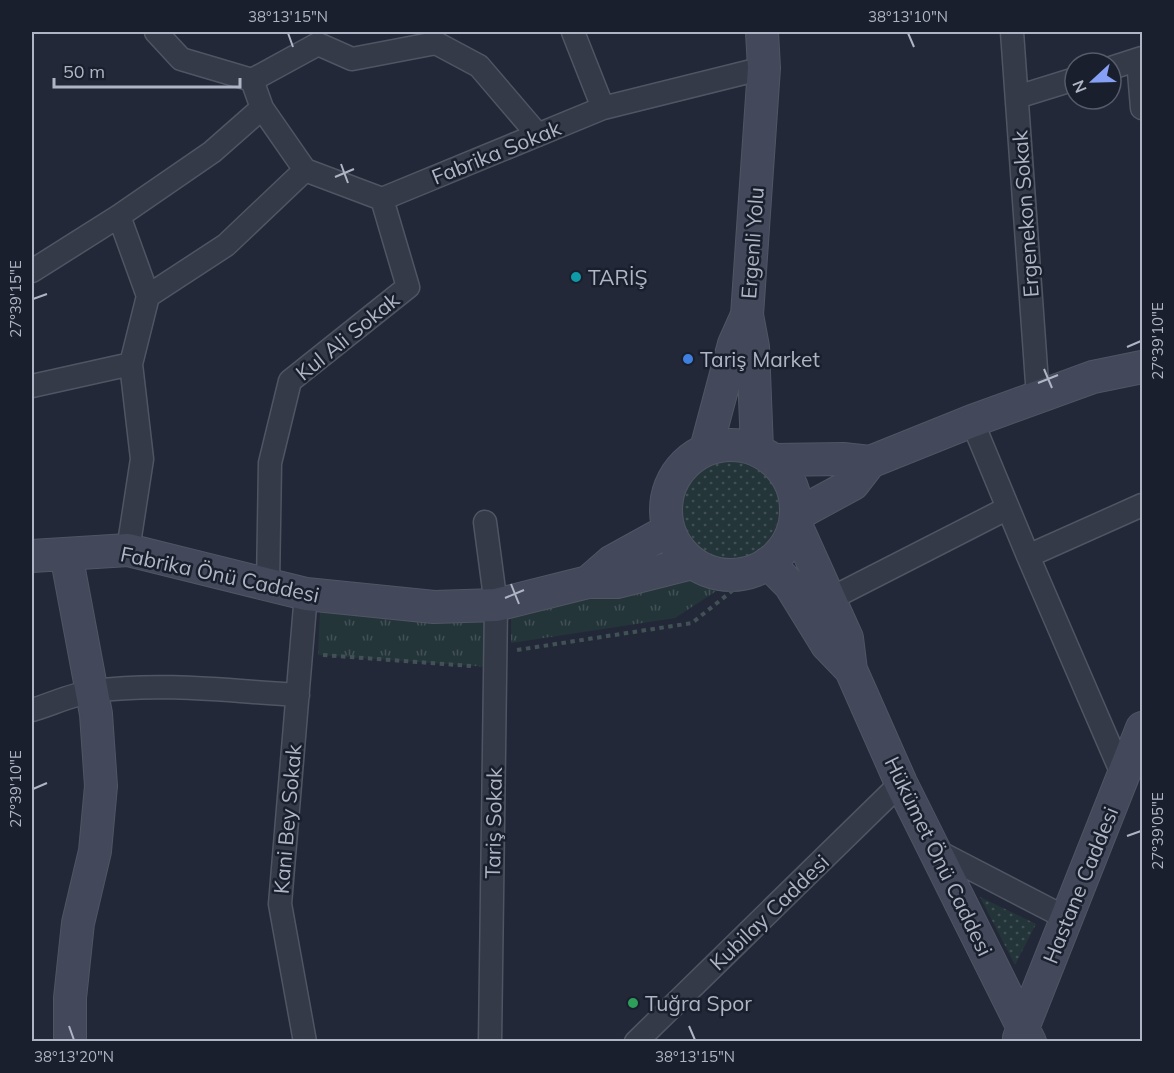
<svg xmlns="http://www.w3.org/2000/svg" width="1174" height="1073" font-family="Mulish,sans-serif">
	<defs>
		<pattern id="grass-dots" width="8" height="8" patternUnits="userSpaceOnUse" patternTransform="scale(1.5)"><rect width="8" height="8" fill="#24353a"/><path d="M2 2h.1M6 6h.1" fill="none" stroke="#415055" stroke-width="1.8" stroke-linecap="round"/></pattern>
		<pattern id="park-tufts" width="24" height="20" patternUnits="userSpaceOnUse" patternTransform="scale(1.5)"><rect width="24" height="20" fill="#24353a"/><path d="M3 7l-1-3M5 7V3M7 7l1-3M15 17l-1-3M17 17v-4M19 17l1-3" fill="none" stroke="#415055"/></pattern>
	</defs>
	<rect width="100%" height="100%" fill="#222838"/>
	<!-- grass -->
	<path fill="url(#grass-dots)" d="M679 509a50 50 0 1 1 100 0a50 50 0 1 1-100 0Z
		M980,897L1036,924L1015,965Z"/>
	<!-- park -->
	<path fill="url(#park-tufts)" d="M664,574L727,584L675,618L511,643V612Z
		M320,610L491,620L488,667L318,655Z"/>
	<g fill="none" stroke-linecap="round" stroke-linejoin="round">
		<!-- street casing -->
		<g stroke="#505563" stroke-width="25">
			<path id="street" d="M156,32L181,59L252,80L262,108L305,170L382,199L603,108L764,68
				M573,32L603,108
				M1012,32L1038,397
				M1138,60L1142,108
				M1111,68L1142,58
				M252,80L318,44L352,59L436,43L479,66L538,135
				M1017,97L1075,79
				M119,216L148,296L131,364L142,459L128,550
				M32,271L119,216L212,152L262,108
				M148,296L226,245L305,170
				M32,386L131,364
				M972,421L1028,556L1123,776
				M485,522L496,605L490,1042
				M1028,556L1142,505
				M268,585L270,463L290,381L408,287L382,199
				M830,599L1008,508
				M32,710C52,704 73,694 94,691C161,682 230,691 298,695
				M935,850L1066,918
				M305,1042L280,904L306,594
				M636,1042L901,783"/>
		</g>
		<!-- secondary casing -->
		<g stroke="#505563" stroke-width="34">
			<path id="secondary" d="M747,315L753,347L757,449
				M666 510a65 65 0 1 1 130 0a65 65 0 1 1-130 0Z
				M706,449L734,344L747,315L764,68L762,32
				M774,460L843,459L870,462L972,421L1093,377L1142,367
				M796,515L853,484L870,462
				M796,525L847,638L851,670L901,783L1030,1042
				M66,554L96,714L101,786L95,851L78,923L70,998V1042
				M32,556L128,550L306,594L434,607L496,605L588,582H617L692,563
				M768,563L790,585L827,645L851,670
				M588,582L611,562L669,530
				M1019,1038L1142,728"/>
		</g>
		<!-- path -->
		<path stroke="#415156" stroke-width="4" stroke-dasharray="4.5 4.5" stroke-linecap="butt" d="M517,650L692,623L747,579
			M323,655L471,666"/>
		<!-- street -->
		<use href="#street" stroke="#353a48" stroke-width="22"/>
		<!-- secondary -->
		<use href="#secondary" stroke="#43495b" stroke-width="32"/>
	</g>
	<!-- ticks -->
	<path fill="none" stroke="#b0b5c5" stroke-width="2" d="M288,33L293,47M908,33L914,47M341,164L348,183M335,177L354,169M33,299L47,294M1127,347L1141,341M1044,369L1052,388M1038,383L1058,375M511,584L519,604M505,598L524,590M33,789L47,783M1127,836L1141,831M69,1026L74,1040M689,1026L695,1040"/>
	<!-- markers -->
	<circle fill="#0f9aa8" stroke="#1a1f2d" stroke-width="2" cx="576" cy="277" r="6"/>
	<circle fill="#3f7fe0" stroke="#1a1f2d" stroke-width="2" cx="688" cy="359" r="6"/>
	<circle fill="#2e9e5b" stroke="#1a1f2d" stroke-width="2" cx="633" cy="1003" r="6"/>
	<g text-anchor="middle" dominant-baseline="central" stroke-width="5" stroke-linejoin="round" paint-order="stroke">
		<!-- street labels -->
		<g font-size="21" fill="#b0b5c5" stroke="#1a1f2d">
			<text transform="translate(496 152) rotate(-22)">Fabrika Sokak</text>
			<text transform="translate(1025 214) rotate(-94)">Ergenekon Sokak</text>
			<text transform="translate(752 243) rotate(-86)">Ergenli Yolu</text>
			<text transform="translate(347 336) rotate(-39)">Kul Ali Sokak</text>
			<text transform="translate(220 574) rotate(12)">Fabrika Önü Caddesi</text>
			<text transform="translate(287 819) rotate(-85)">Kani Bey Sokak</text>
			<text transform="translate(493 823) rotate(-89)">Tariş Sokak</text>
			<text transform="translate(939 856) rotate(64)">Hükümet Önü Caddesi</text>
			<text transform="translate(1080 885) rotate(-68)">Hastane Caddesi</text>
			<text transform="translate(769 912) rotate(-44)">Kubilay Caddesi</text>
		</g>
		<!-- poi labels -->
		<g font-size="21" fill="#b0b5c5" stroke="#1a1f2d" text-anchor="start">
			<text x="588" y="277">TARİŞ</text>
			<text x="700" y="359">Tariş Market</text>
			<text x="645" y="1003">Tuğra Spor</text>
		</g>
	</g>
	<!-- border -->
	<rect width="1174" height="1073" fill="none" stroke="#1a1f2d" stroke-width="66"/>
	<!-- north arrow -->
	<g transform="translate(1093 81) rotate(248)"><circle r="28" fill="#1a1f2d" stroke="#565b6a" stroke-width="1.5"/>
	<path d="M0-4.5L10 22L0 15L-10 22Z" fill="#85a0f4"/>
	<text y="-9" font-size="16" font-weight="bold" text-anchor="middle" fill="#b0b5c5">N</text>
	</g>
	<!-- scale -->
	<path d="M54 78v9h186v-9" fill="none" stroke="#b0b5c5" stroke-width="3"/>
	<text x="63" y="78" font-size="18" fill="#b0b5c5" stroke="#1a1f2d" stroke-width="4.5" paint-order="stroke">50 m</text>
	<rect x="33" y="33" width="1108" height="1007" fill="none" stroke="#b0b5c5" stroke-width="2"/>
	<g font-size="15" text-anchor="middle" fill="#b0b5c5">
		<text x="288" y="22">38°13'15"N</text>
		<text x="908" y="22">38°13'10"N</text>
		<text transform="translate(16 299) rotate(-90)" y="5">27°39'15"E</text>
		<text transform="translate(1158 341) rotate(-90)" y="5">27°39'10"E</text>
		<text transform="translate(16 789) rotate(-90)" y="5">27°39'10"E</text>
		<text transform="translate(1158 831) rotate(-90)" y="5">27°39'05"E</text>
		<text x="74" y="1062">38°13'20"N</text>
		<text x="695" y="1062">38°13'15"N</text>
	</g>
</svg>
